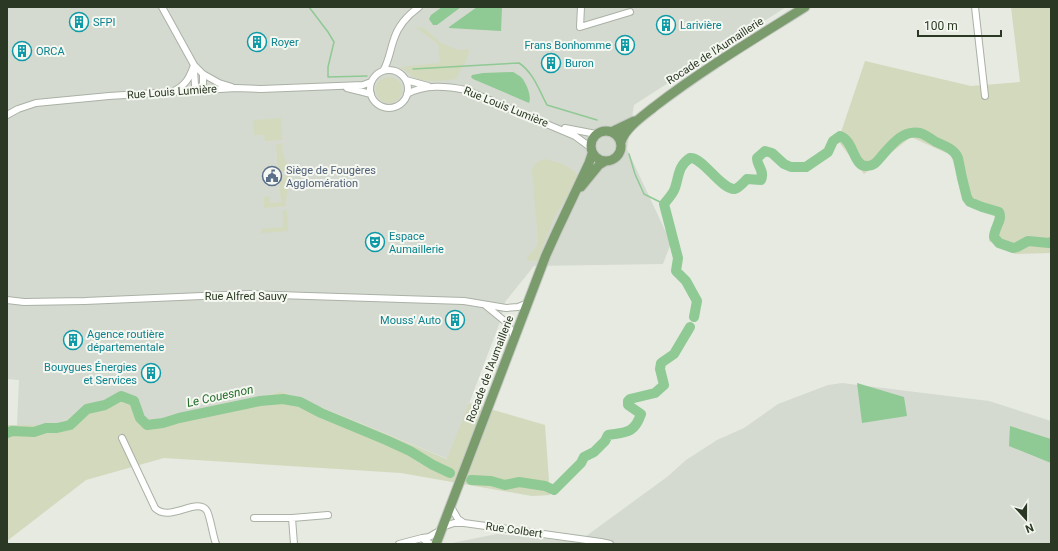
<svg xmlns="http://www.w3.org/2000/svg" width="1058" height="551" font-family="Roboto,sans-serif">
	<rect width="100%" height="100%" fill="#e6eae1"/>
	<!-- built -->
	<path fill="#d5dad0" d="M7,7H786L634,105L627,149L671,243L663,264L534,266L505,302L500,322L448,459L281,391L175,424L165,419L150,425L142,423L139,398L105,404L87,403L60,425H17L19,380L7,379Z
		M842,383L989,401L1051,421V544H447L497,534L578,542L667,477L686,460L717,440L744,428L778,404L828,385Z"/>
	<!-- green -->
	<path fill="#d3d9bd" d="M1011,7H1051V253L1015,254L989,241L997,215L966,205L951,155L911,137L864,174L838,141L865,61L971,86L1020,82Z
		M415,27L424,28L441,43L458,50L468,49L469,51C468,61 460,70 456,79C446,81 422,83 413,77C409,74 406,70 400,67L440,63L438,44Z
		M376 90a13 13 0 1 1 26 0a13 13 0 1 1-26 0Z
		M281,118L282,140L265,141L264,135H254L253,120Z
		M282,143C283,148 282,152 284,156C286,163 290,166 290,174C291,185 285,195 286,206L264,208V197L270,196V203L281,202L279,178H286V172H278L276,145Z
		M544,159C558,162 572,165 579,178L555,216L537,261H528L527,257L537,247L538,240L532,170C534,164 537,161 544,159Z
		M283,210H286L287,212L288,231L261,233V229L283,227Z
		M281,391L447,459L469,403L545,425L550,495L532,496L401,473L164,458L86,480L7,541V425H60L87,403L105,404L119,393L139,398L142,423L150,425L165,419L175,424Z"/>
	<!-- water -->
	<path fill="#8fc994" d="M442,7H461L437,25H433L429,19L431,15Z
		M477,7H502L501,31L449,28V27Z
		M513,72C516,74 519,75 522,78C526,83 532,96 529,103L473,79L471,77L472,75L483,73Z
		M857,383L904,397L907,416L862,423Z
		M1010,426L1051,439V463L1009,446Z"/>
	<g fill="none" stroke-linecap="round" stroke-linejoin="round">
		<!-- stream -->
		<path stroke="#8fc994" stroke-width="1.5" d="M309,7L328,32L334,42L328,67V77L367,76
			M413,69L519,63C533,72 539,90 547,105L597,120
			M629,154L635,174L644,194L664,204"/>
		<!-- river -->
		<path stroke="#8fc994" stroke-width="10" d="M694,317L697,301L686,281L676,271L678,258L664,204C668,199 673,194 675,188C679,176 678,166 690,158C703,157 721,190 735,189C739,188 744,182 747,179L761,180C765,171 757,166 757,158L765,151L772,153L784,164L791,167H806L828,152L833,141L840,136C854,140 853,167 867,166C873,166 876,163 880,158C890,147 902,129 920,133C926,135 931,139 936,142C945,146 954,149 958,158L962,178L967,198L970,202L982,207L999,212C1003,220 994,228 994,237L999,243L1013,248L1017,247L1028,241L1049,243L1051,242
			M7,433L12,431L34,432L46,428H57L70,425L87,409L105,405L121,396L134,401L140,418L147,425L163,423L179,418L260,401L283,399L300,402L321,413L386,440L410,451L433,465L450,473
			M471,480L491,481L505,485L519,482L545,486L554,490L581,463L584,457L594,452L605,441L608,435C626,432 634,434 641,414L628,405V401L630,399L655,393L664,385L660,369L661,363L674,354L690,327"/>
		<!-- street casing -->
		<g stroke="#aab1a5" stroke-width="8">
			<path id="street" d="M162,7L194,65L203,74L219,83L232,87
				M581,7L580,27L630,12
				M975,7L985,96
				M194,70L195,85L197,91
				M370 89a19 19 0 1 1 38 0a19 19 0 1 1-38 0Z
				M383,71C389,61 390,50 394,39C398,26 408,15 419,7
				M406,80L428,86
				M347,88L371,94
				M199,90L203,86V74
				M174,91C186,85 190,77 194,65
				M407,94C425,84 446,86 466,90L575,136L590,147
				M7,115L18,109L36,103L109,96L236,88L261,89L363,85L371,82
				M565,128L596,134
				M7,300L24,302L85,301L249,294L464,301L506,308L518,307L528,303
				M485,305L507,323L515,338
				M122,438L155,508C169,523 198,496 207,511C210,516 213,536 216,544
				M254,518H292L328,515
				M292,518L294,544
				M464,523L601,542L610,544
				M442,527L454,523H464L458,519L451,507
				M399,544L422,538
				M430,544L422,538L429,537L441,530"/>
		</g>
		<!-- primary casing -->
		<g stroke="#c4c8c2" stroke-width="11">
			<path id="primary" d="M591 146a15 15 0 1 1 30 0a15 15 0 1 1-30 0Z
				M611,132L634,121
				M621,142C625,128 643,116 654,107C702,70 754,39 805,7
				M581,187L599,165L604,162
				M436,544L546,255L556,233L589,163L592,154"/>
		</g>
		<!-- street -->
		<use href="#street" stroke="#fff" stroke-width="6"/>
		<!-- primary -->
		<use href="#primary" stroke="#7a9b6b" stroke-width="9"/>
	</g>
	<!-- icons -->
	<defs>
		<g id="building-ring" transform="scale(1)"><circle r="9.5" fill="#f5f7f1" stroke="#0f9aa8" stroke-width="1.5"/><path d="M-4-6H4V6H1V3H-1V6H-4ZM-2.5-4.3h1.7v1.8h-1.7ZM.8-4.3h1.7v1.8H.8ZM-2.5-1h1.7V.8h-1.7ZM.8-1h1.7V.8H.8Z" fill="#0f9aa8"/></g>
		<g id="civic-ring" transform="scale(1)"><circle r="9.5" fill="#f5f7f1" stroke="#5c6f8a" stroke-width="1.5"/><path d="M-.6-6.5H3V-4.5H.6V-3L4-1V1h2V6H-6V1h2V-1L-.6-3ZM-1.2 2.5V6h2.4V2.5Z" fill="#5c6f8a"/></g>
		<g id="theatre-ring" transform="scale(1)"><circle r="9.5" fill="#f5f7f1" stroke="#0f9aa8" stroke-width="1.5"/><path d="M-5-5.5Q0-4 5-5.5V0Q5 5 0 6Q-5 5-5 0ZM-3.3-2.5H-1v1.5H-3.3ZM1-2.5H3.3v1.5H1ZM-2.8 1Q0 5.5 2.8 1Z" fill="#0f9aa8"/></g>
	</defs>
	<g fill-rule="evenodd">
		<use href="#building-ring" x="79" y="22"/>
		<use href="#building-ring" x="666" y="25"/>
		<use href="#building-ring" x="257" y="42"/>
		<use href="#building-ring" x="625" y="45"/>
		<use href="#building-ring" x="22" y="51"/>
		<use href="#building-ring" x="551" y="63"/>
		<use href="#civic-ring" x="272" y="176"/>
		<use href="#theatre-ring" x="375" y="242"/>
		<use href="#building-ring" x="455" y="320"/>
		<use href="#building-ring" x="73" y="340"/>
		<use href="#building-ring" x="151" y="373"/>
	</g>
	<g text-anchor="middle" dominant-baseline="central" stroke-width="4" stroke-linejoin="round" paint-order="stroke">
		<!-- culture labels -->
		<g font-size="11" fill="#0d838f" stroke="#f5f7f1" text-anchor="start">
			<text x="93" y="22">SFPI</text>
			<text x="680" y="25">Larivière</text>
			<text x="271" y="42">Royer</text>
			<text x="611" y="45" text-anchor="end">Frans Bonhomme</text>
			<text x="36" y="51">ORCA</text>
			<text x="565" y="63">Buron</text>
			<text x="389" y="236">Espace<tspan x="389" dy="13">Aumaillerie</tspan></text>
			<text x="441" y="320" text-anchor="end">Mouss' Auto</text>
			<text x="87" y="334">Agence routière<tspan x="87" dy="13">départementale</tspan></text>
			<text x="137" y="367" text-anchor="end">Bouygues Énergies<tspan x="137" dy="13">et Services</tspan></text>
		</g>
		<!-- street labels -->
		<g font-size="11" fill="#2b3924" stroke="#f5f7f1">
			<text transform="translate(715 51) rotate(-33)">Rocade de l'Aumaillerie</text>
			<text transform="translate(172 92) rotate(-4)">Rue Louis Lumière</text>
			<text transform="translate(506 107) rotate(22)">Rue Louis Lumière</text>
			<text x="246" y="296">Rue Alfred Sauvy</text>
			<text transform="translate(490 369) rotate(-69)">Rocade de l'Aumaillerie</text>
			<text transform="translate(514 530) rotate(8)">Rue Colbert</text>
		</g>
		<!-- service labels -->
		<g font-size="11" fill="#4e5e75" stroke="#f5f7f1" text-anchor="start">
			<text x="286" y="170">Siège de Fougères<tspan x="286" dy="13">Agglomération</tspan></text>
		</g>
		<!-- water labels -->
		<g font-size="12" font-style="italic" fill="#256e2c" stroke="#f5f7f1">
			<text transform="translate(220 396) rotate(-12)">Le Couesnon</text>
		</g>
	</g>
	<!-- border -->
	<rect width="1058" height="551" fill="none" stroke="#2b3924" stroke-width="16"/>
	<!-- north arrow -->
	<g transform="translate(1026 519) rotate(159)" stroke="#f5f7f1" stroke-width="3" paint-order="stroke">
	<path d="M0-3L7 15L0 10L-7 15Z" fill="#2b3924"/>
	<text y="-6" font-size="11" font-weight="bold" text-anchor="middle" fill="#2b3924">N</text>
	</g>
	<!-- scale -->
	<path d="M918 30v6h83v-6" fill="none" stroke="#2b3924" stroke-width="2"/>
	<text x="924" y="30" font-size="12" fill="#2b3924" stroke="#f5f7f1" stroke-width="3" paint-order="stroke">100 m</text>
</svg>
